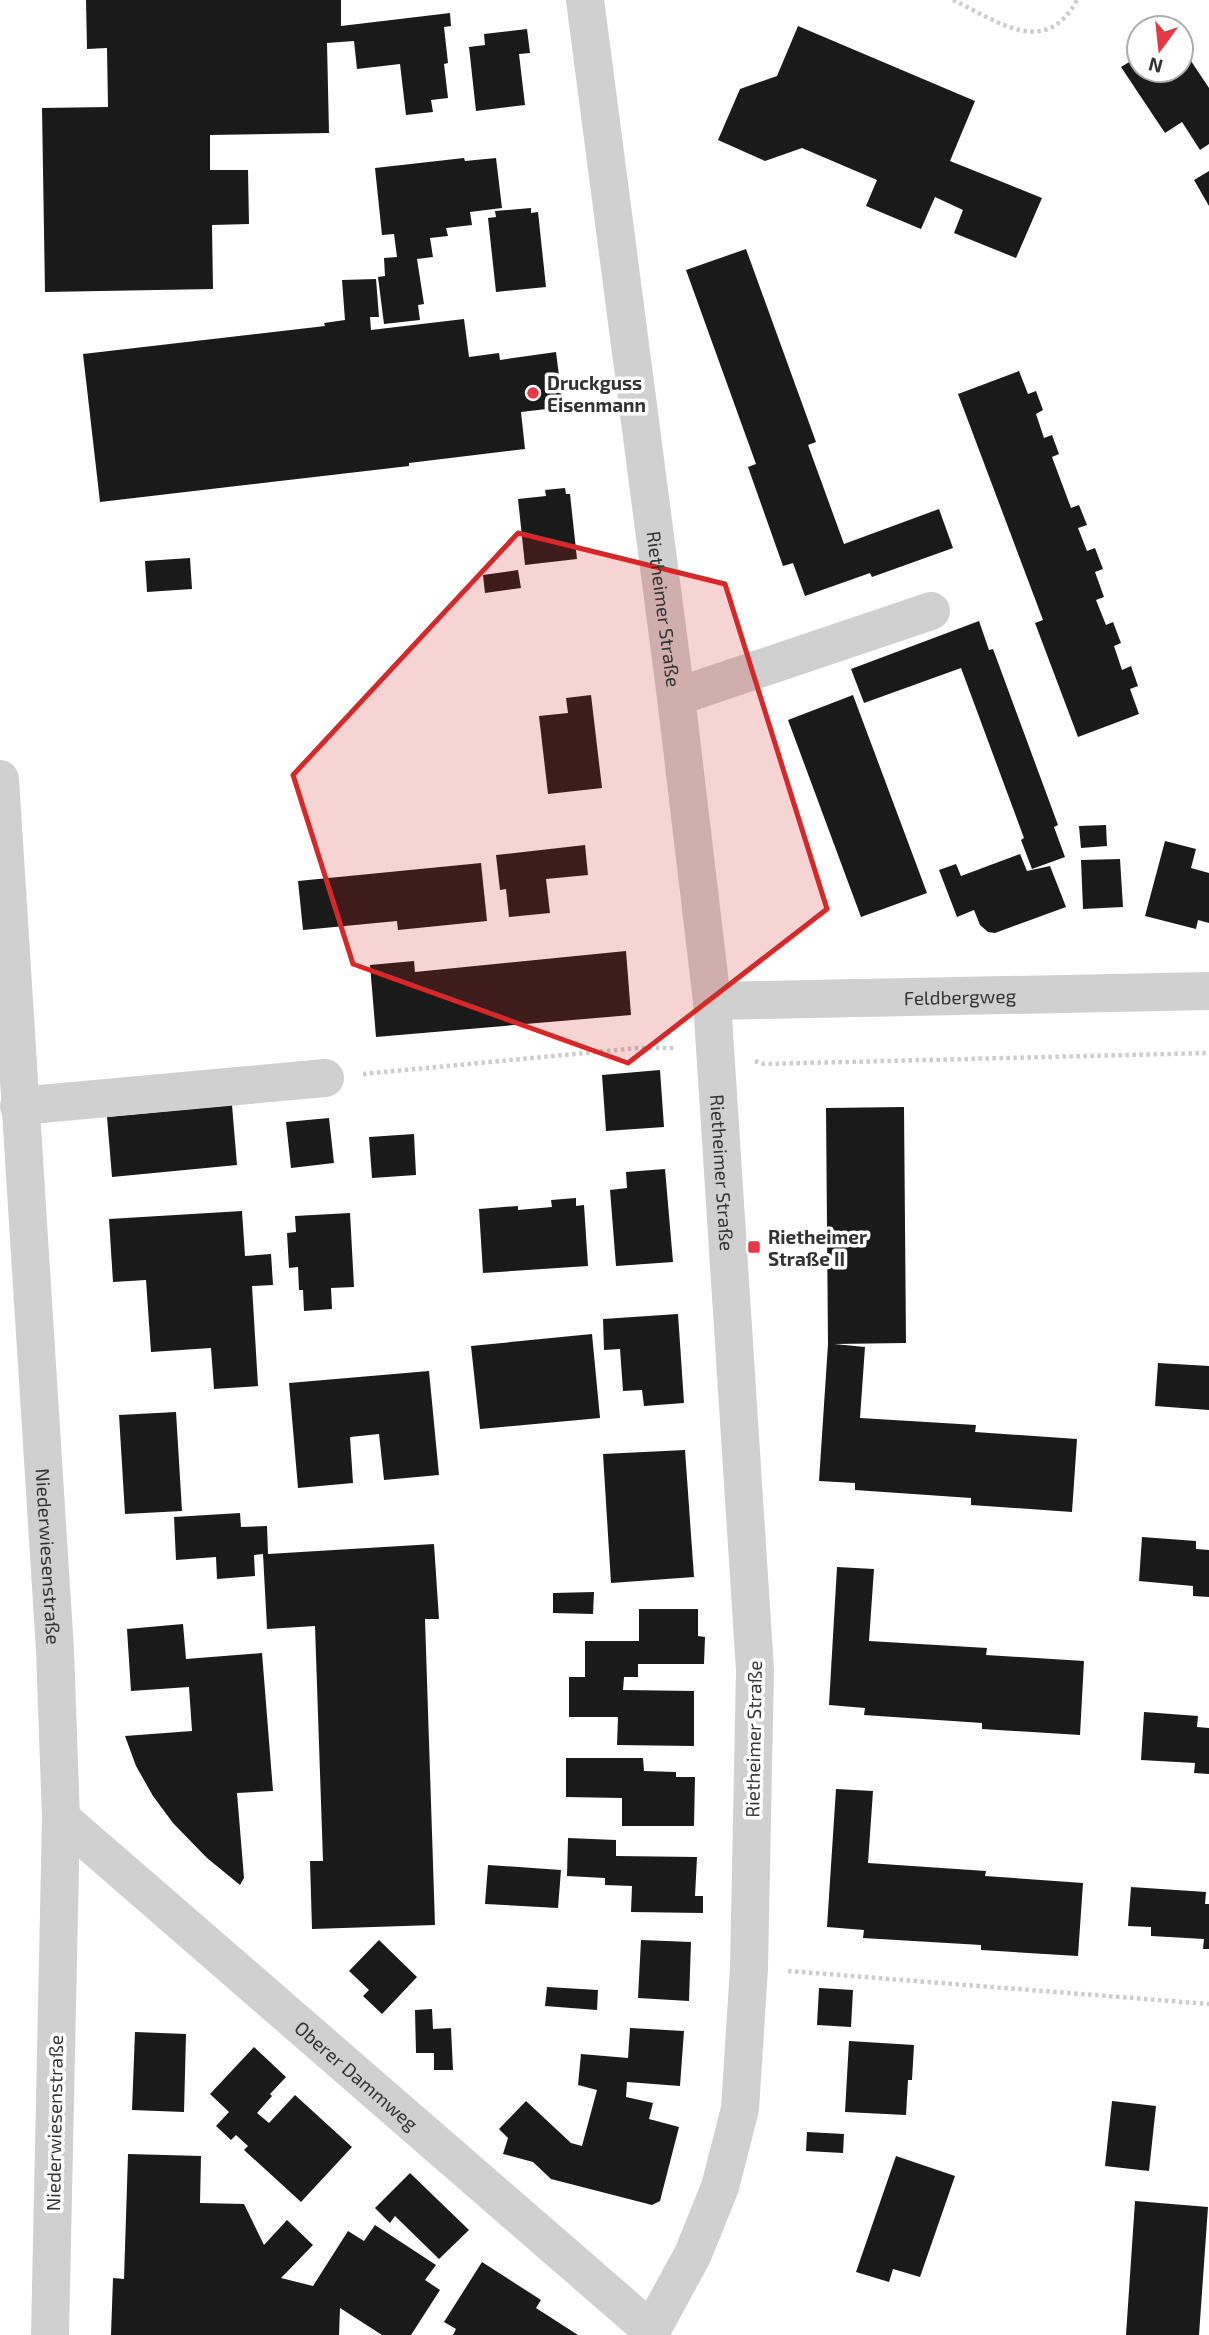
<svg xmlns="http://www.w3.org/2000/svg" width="1209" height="2335" font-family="'Exo 2',sans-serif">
	<rect width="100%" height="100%" fill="#fff"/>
	<!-- building -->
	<path fill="#1a1a1a" d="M86,0H341V26L450,13L451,26L444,27L448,63L444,64L448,98L431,100L433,112L406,115L400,64L357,69L354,41L327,43L329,133L210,135V170H248L249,224L212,225L213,289L45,292L42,108L108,107L107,48L87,49Z
		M798,26L975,101L950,161L1042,198L1016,258L954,233L963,210L935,197L921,229L866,206L877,180L802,148L765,161L718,140L740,89L777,76Z
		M527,29L530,53L519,54L525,105L476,111L469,47L485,45L484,34Z
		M1181,46L1209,88V144L1200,150L1182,122L1165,133L1121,67L1139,56V70H1181Z
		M464,158L465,161L496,158L502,208L470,212L472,225L446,228L448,236L430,238L433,257L417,259L424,304L418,305L420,320L384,324L378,277L385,276L384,258L397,257L394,234L382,235L375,168Z
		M1209,171V206L1194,180Z
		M531,208V213L538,212L546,287L496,292L488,218L496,217L495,211Z
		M746,249L816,442L808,445L844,544L939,509L953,548L872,577L870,573L805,596L793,563L783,566L748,467L756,464L686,270Z
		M376,279L379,317H370L371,330L464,319L469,357L499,353L500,360L556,352L563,407L521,412L525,449L409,463V466L100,502L83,354L325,326L324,323L345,320L342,280Z
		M1019,371L1028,394L1036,391L1043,410L1036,414L1044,438L1052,435L1059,454L1052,457L1071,508L1079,505L1087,525L1078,528L1087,551L1095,548L1103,569L1095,572L1104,597L1096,600L1106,625L1113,622L1121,643L1114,646L1122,670L1131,666L1138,686L1130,689L1139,714L1078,737L1035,623L1043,620L958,394Z
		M565,488L566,494H570L577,559L525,565L518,499L546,496L545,490Z
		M190,558L192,589L147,592L145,561Z
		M518,570L521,588L485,593L483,575Z
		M979,621L989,650L993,649L1058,825L1054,827L1065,857L1032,869L1021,840L1024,838L961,668L864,703L851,669Z
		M591,695L602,788L548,794L539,716L568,713L566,698Z
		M853,695L927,893L861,917L788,720Z
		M1106,825L1107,846L1081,848L1079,826Z
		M1165,841L1196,849L1191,868L1209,873V923L1198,920L1196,929L1145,916Z
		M585,845L588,875L546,879L550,913L509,917L506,889L500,890L496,855Z
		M1020,854L1027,871L1050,866L1066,907L995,933L988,932L980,925L974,910L957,917L939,870L956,864L961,876Z
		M1120,859L1123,907L1083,909L1081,860Z
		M481,863L487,921L398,930L397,921L303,930L298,881Z
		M626,951L631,1015L376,1037L370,965L414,961L415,972Z
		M660,1070L664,1127L606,1131L602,1075Z
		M232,1105L237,1165L112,1177L107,1117Z
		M904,1107L906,1343L834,1344L865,1347L860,1418L976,1425L975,1432L1077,1439L1072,1512L971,1505V1498L855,1490V1483L819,1481L828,1344L826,1108Z
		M329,1118L334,1163L291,1168L286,1122Z
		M414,1134L416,1175L372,1178L369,1137Z
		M665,1169L673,1262L616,1266L610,1190L627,1188L626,1172Z
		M576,1198V1206L584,1205L588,1266L483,1273L479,1209L518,1206V1210L552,1207L551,1200Z
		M242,1211L245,1256L271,1254L273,1285L252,1286L258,1386L214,1389L211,1348L151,1352L146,1280L113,1282L109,1219Z
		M350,1213L354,1287L331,1288L332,1309L304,1311L303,1290H299L298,1267L289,1268L287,1233L296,1232L295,1216Z
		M678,1314L684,1403L644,1406L642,1390L623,1391L620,1349L604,1350L603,1319Z
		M592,1334L600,1418L480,1429L471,1346Z
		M1158,1363L1209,1366V1410L1155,1406Z
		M429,1371L439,1475L384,1480L379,1434L350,1437L353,1483L298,1488L289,1383Z
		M176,1412L182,1511L125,1514L119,1415Z
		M685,1450L694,1577L611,1583L603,1454Z
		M240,1513L241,1527L267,1526L268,1554L434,1544L439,1619H425L435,1925L312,1929L310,1861H323L315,1626L267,1629L263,1554L254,1555L255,1576L217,1579L216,1557L176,1560L174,1517Z
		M1142,1537L1196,1541V1549L1209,1550V1597L1193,1596V1586L1139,1581Z
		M837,1567L874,1569L869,1641L987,1648L986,1655L1084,1661L1080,1735L982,1729V1723L864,1715L865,1708L829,1705Z
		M594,1592L593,1614L553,1613V1593Z
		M639,1609H698V1636L705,1637L704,1664H638V1677H624L623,1690L694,1691V1746L617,1745L618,1717H569V1677H585V1641H639Z
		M183,1624L186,1659L262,1653L273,1791L237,1793L244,1878L240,1885L207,1858L173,1823L153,1796L136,1766L125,1736L192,1731L189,1687L131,1691L127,1629Z
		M1144,1712L1198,1716L1197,1727L1209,1728V1774L1194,1773L1195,1763L1141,1760Z
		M566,1758H643L644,1771L676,1772V1777H695L694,1826H622V1798L566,1797Z
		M836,1789L873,1791L868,1863L986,1871L985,1876L1083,1883L1078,1956L981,1950V1945L863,1938L864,1930L827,1927Z
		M568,1838L616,1840V1856L697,1857L695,1896H703V1913L631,1912L632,1886L605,1885V1878L567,1876Z
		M488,1865L561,1870L558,1908L485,1904Z
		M1131,1887L1206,1892L1205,1904H1209V1949H1203L1204,1939L1151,1936V1927L1128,1926Z
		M379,1940L417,1977L382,2014L363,1996L369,1990L349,1971Z
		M641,1940L691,1942L689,2001L638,1998Z
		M547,1987L598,1990L597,2010L545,2006Z
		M819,1988L853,1990L851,2027L817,2025Z
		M432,2009L433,2029L451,2028L453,2070H434V2053H416L415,2010Z
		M630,2028L684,2031L680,2086L627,2082L626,2097L653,2103L649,2119L679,2127L660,2201L652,2205L551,2179L533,2162L503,2154L508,2138L499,2129L526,2101L571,2143L582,2146L597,2090L578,2085L581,2054L628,2058Z
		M135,2032L186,2034L184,2112L132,2110Z
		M849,2041L914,2045L912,2080H908L906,2115L845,2112Z
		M254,2047L286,2077L270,2094L272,2096L257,2113L269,2123L295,2095L352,2147L301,2202L244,2150L248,2146L236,2135L231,2140L216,2126L229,2112L210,2094Z
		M1112,2101L1156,2106L1149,2171L1105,2166Z
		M807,2132L844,2134L843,2153L806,2151Z
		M128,2154L201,2156L200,2203L244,2204L264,2245L287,2220L313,2245L281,2278L313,2286L348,2231L364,2241L375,2225L436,2265L425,2280L440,2290L411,2335H382L340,2308L339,2335H111L113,2278L124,2279Z
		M896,2156L955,2176L920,2277L893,2269L889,2282L856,2272Z
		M410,2173L469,2230L439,2259L395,2216L390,2223L375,2208Z
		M1135,2201L1208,2207L1199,2335H1126Z
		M482,2262L541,2300L536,2308L578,2335H453L456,2329L444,2322Z"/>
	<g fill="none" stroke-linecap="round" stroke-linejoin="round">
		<!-- path -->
		<path stroke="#cdcdcd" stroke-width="4.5" stroke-dasharray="3.5 3.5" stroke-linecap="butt" d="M953,0C998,21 1045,59 1077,0
			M755,1061L764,1064L1209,1053
			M363,1074L638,1048H675
			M788,1971L1209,2004"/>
		<!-- minor -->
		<g stroke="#d0d0d0" stroke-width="38">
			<path id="s1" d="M585,0L676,697L712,1001L755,1670L749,1968L740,2109L720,2187L693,2254L649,2335"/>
			<path d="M676,697L931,611"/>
			<path id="s2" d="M0,779L55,1650L61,1818L50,2335"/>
			<path id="s3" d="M712,1001L1209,991"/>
			<path d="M19,1106L325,1078"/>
			<path id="s4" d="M61,1818L652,2331"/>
		</g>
	</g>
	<!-- marked area -->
	<path fill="#d62828" fill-opacity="0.2" stroke="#d62828" stroke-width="5" stroke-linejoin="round" d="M518,533L725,584L827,909L628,1063L353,964L293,775Z"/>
	<!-- markers -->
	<g fill="#e63946" stroke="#fff" stroke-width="2.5">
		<circle cx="533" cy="393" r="7"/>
		<rect x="747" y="1240" width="14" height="14" rx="3.5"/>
	</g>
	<g text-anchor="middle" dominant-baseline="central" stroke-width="7" stroke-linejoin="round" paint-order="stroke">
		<!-- poi labels -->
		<g font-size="19" font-weight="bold" fill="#333" stroke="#fff" text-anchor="start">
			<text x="547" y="382">Druckguss<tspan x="547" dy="22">Eisenmann</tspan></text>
			<text x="768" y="1236">Rietheimer<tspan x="768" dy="22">Straße II</tspan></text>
		</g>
		<!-- street labels -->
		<g font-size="19" fill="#333" stroke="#fff">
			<text stroke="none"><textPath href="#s1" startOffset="614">Rietheimer Straße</textPath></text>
			<text stroke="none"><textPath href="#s3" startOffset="248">Feldbergweg</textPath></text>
			<text stroke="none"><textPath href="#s1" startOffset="1181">Rietheimer Straße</textPath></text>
			<text stroke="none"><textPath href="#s2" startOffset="779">Niederwiesenstraße</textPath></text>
			<text transform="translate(753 1739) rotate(-89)">Rietheimer Straße</text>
			<text stroke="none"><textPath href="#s4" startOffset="392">Oberer Dammweg</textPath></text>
			<text transform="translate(54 2123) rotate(-89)">Niederwiesenstraße</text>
		</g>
	</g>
	<!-- north arrow -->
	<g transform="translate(1160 49) rotate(195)"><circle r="33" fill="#ffffff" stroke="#adadad" stroke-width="2"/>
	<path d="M0-5L12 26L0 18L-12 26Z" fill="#e63946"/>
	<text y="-10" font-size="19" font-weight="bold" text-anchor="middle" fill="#333333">N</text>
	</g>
</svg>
